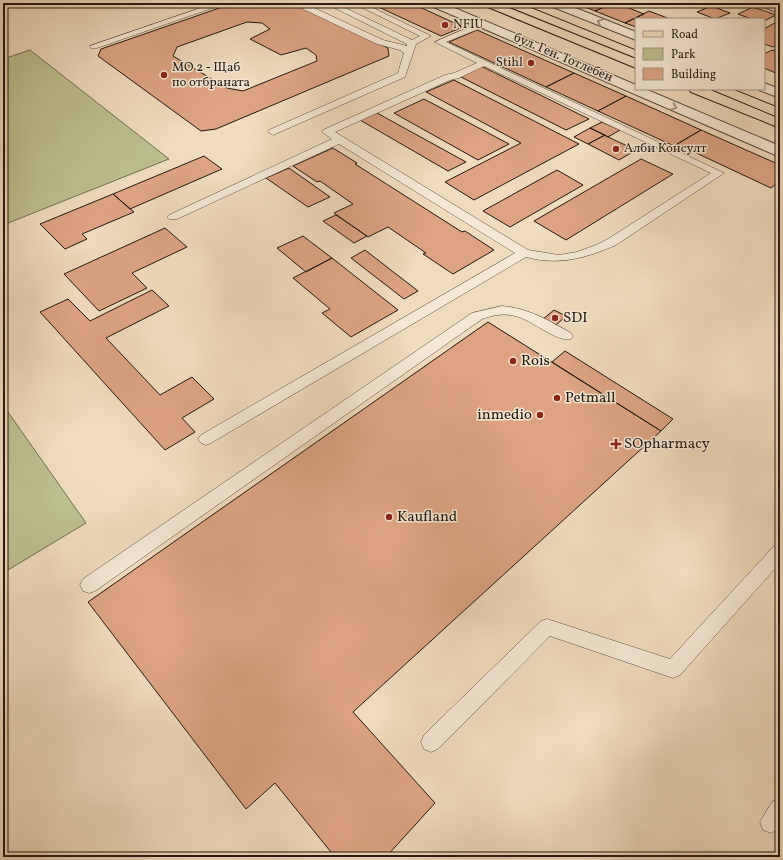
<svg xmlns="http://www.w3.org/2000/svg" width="783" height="860" font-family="Vollkorn,serif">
	<rect width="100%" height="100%" fill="#efdbbe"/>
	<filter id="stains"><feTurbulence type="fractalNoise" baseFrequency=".005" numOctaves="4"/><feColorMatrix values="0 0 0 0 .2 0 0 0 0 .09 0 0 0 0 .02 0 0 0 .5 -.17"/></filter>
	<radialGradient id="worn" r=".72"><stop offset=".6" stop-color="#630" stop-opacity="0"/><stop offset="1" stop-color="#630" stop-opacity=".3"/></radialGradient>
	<!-- green -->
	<path fill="#bdbf8f" stroke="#706c50" d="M30,50L169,159L3,225V59Z
		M3,405L86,523L3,573Z"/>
	<!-- building -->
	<path fill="#dda383" stroke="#221811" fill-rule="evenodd" d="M234,3H293L388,48L389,56L216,129L201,131L98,56L101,49ZM247,22L262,23L270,29L250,39L281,55L306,48L316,55L317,61L243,91L227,88L173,56L177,47Z
		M370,3H411L463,27L441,36Z
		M575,3H613L595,11Z
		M613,3H616L644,14L625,23L595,11Z
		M711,6L730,13L715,19L697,12Z
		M753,7L776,15L764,21V19H751L738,14Z
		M649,11L670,19H636V27L625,23Z
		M780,20V43L773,47L764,44V29Z
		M477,30L574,73L546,87L449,42Z
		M772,50L780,53V73L778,74L764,68V54Z
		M481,66L589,119L566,130L459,76Z
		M574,73L626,96L598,111L546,87Z
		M454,80L579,144L474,200L445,182L521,143L426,92Z
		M626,96L701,130L674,146L598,111Z
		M424,99L509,144L478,160L394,113Z
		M377,113L466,162L448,171L360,120Z
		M602,122L620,130L608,137L590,128Z
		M590,128L605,135L588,144L574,137Z
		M701,130L780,165V181L771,188L677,144Z
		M605,135L608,137L636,150L619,160L588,144Z
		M333,148L357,163L355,164L462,232L465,231L494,250L453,274L423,254L426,253L388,227L368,237L334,213L353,204L320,181L317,182L293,166Z
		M204,156L222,169L130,209L113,194Z
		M641,159L673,174L566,240L534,221Z
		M289,168L330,197L308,207L266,178Z
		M557,170L583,185L510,227L483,211Z
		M113,194L134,212L82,234L87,239L65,249L40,224Z
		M336,215L367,236L354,243L323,221Z
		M165,228L187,247L132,273L147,288L99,311L64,274Z
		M303,236L332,258L306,272L277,248Z
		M365,250L418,291L404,299L351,258Z
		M332,258L398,310L351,337L322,313L330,309L293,278Z
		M152,290L169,306L106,338L160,395L192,377L214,399L182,418L195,432L165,450L40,312L68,299L90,321Z
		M554,310L566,316L556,325L543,319Z
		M488,322L661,431L353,712L435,803L386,857H335L275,783L246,809L88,602Z
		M565,351L673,419L661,431L552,362Z"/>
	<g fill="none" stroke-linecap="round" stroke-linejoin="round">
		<!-- service casing -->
		<g stroke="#55493c" stroke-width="1">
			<path id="service" d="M215,3H227L97,48H91L90,46Z
				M301,3H309L310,6L383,40L407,46V44L325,3H335L412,40L420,36L353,3H363L431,36L416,44L405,77L273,135L268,132L269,130L398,73L404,53L400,50L377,44L303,9Z
				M483,21L487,24L486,26L446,42L724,173L616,245C586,258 559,266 526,257L211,443L206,445L201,443L198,439L201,435L515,253L339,144L177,219H169L167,217L169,215L332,139L322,132L323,130L445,75L454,73L477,63L435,42ZM484,66L711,173L608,239L596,245L577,252L559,255L528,250L335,132L450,80L459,78Z
				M502,306C528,308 548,320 571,333L573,336L571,339C557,343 531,319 515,316C503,313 493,315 482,319L95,591L89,593L83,591L80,585L83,579L472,313Z
				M780,544V563L680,675L673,678L550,636L438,749L431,752L424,749L421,742L424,735L541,621L547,619L670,659L774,546Z
				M780,799V828L771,833L763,830L760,822L772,802Z"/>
		</g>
		<!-- minor casing -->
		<g stroke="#55493c" stroke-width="2">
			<path id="minor" d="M427,3H443L636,85V89H645L780,146V157L429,5Z
				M546,3H563L636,32V40L548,5Z
				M755,3H773L780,5V13L757,5Z
				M764,83L780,89V98L759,90L764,89Z"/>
		</g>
		<!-- primary casing -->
		<g stroke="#221811" stroke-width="2">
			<path id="primary" d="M481,3H497L636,59V68L483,5Z
				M689,89H708L780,119V128L691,92Z"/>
		</g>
		<!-- service -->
		<use href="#service" fill="#f5e8d5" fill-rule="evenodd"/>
		<!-- minor -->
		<use href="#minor" fill="#f5e8d5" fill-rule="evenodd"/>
		<!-- primary -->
		<use href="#primary" fill="#efdbbe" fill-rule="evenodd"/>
		<!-- tram -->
		<path stroke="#221811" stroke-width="1" d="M520,3L636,50
			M733,89L780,108"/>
	</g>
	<!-- one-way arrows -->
	<defs><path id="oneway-chevron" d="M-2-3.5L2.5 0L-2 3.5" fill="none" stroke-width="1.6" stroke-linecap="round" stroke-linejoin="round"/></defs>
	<g stroke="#968a7d">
		<use href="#oneway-chevron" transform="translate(600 22) rotate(-158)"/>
		<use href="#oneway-chevron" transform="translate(674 107) rotate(23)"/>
	</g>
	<!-- markers -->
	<g fill="#8f2418" stroke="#f5e8d5" stroke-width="1.5">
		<circle cx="445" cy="25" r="4"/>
		<circle cx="531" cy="63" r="4"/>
		<circle cx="164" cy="75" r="4"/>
		<circle cx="616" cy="149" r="4"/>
		<circle cx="555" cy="318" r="4"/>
		<circle cx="513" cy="361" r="4"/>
		<circle cx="557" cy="398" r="4"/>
		<circle cx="540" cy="415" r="4"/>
		<path d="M614 438h4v4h4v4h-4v4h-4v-4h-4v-4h4z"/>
		<circle cx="389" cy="517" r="4"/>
	</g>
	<g text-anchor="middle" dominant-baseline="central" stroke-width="3" stroke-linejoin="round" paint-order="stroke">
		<!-- far-poi labels -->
		<g font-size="13" fill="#221811" stroke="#f5e8d5" text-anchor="start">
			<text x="453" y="25">NFIU</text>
			<text x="523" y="63" text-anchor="end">Stihl</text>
			<text x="172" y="68">МО 2 - Щаб<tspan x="172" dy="15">по отбраната</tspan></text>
			<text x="624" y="149">Алби Консулт</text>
		</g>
		<!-- far-street labels -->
		<g font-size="13" fill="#221811" stroke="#f5e8d5">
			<text transform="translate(563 58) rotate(23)">бул. Ген. Тотлебен</text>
		</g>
		<!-- poi labels -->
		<g font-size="15" fill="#221811" stroke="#f5e8d5" text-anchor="start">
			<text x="563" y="318">SDI</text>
			<text x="521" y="361">Rois</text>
			<text x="565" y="398">Petmall</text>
			<text x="532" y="415" text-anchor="end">inmedio</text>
			<text x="624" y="444">SOpharmacy</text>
			<text x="397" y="517">Kaufland</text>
		</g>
	</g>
	<!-- margin -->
	<rect width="783" height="860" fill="none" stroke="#efdbbe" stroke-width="16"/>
	<rect x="4" y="4" width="775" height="852" fill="none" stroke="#221811" stroke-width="2"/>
	<rect x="8" y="8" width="767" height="844" fill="none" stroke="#221811"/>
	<!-- legend -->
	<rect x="635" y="18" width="130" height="72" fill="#f5e8d5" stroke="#a19587"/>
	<rect x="643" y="31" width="20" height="6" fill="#efdbbe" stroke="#a19587"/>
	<text x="671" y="38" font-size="12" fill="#221811">Road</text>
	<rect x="643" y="48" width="20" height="12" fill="#bdbf8f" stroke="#a19587"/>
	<text x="671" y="58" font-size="12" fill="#221811">Park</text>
	<rect x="643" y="68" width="20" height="12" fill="#dda383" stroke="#a19587"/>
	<text x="671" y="78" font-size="12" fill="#221811">Building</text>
	<rect width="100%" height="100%" filter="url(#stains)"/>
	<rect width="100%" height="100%" fill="url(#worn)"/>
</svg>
